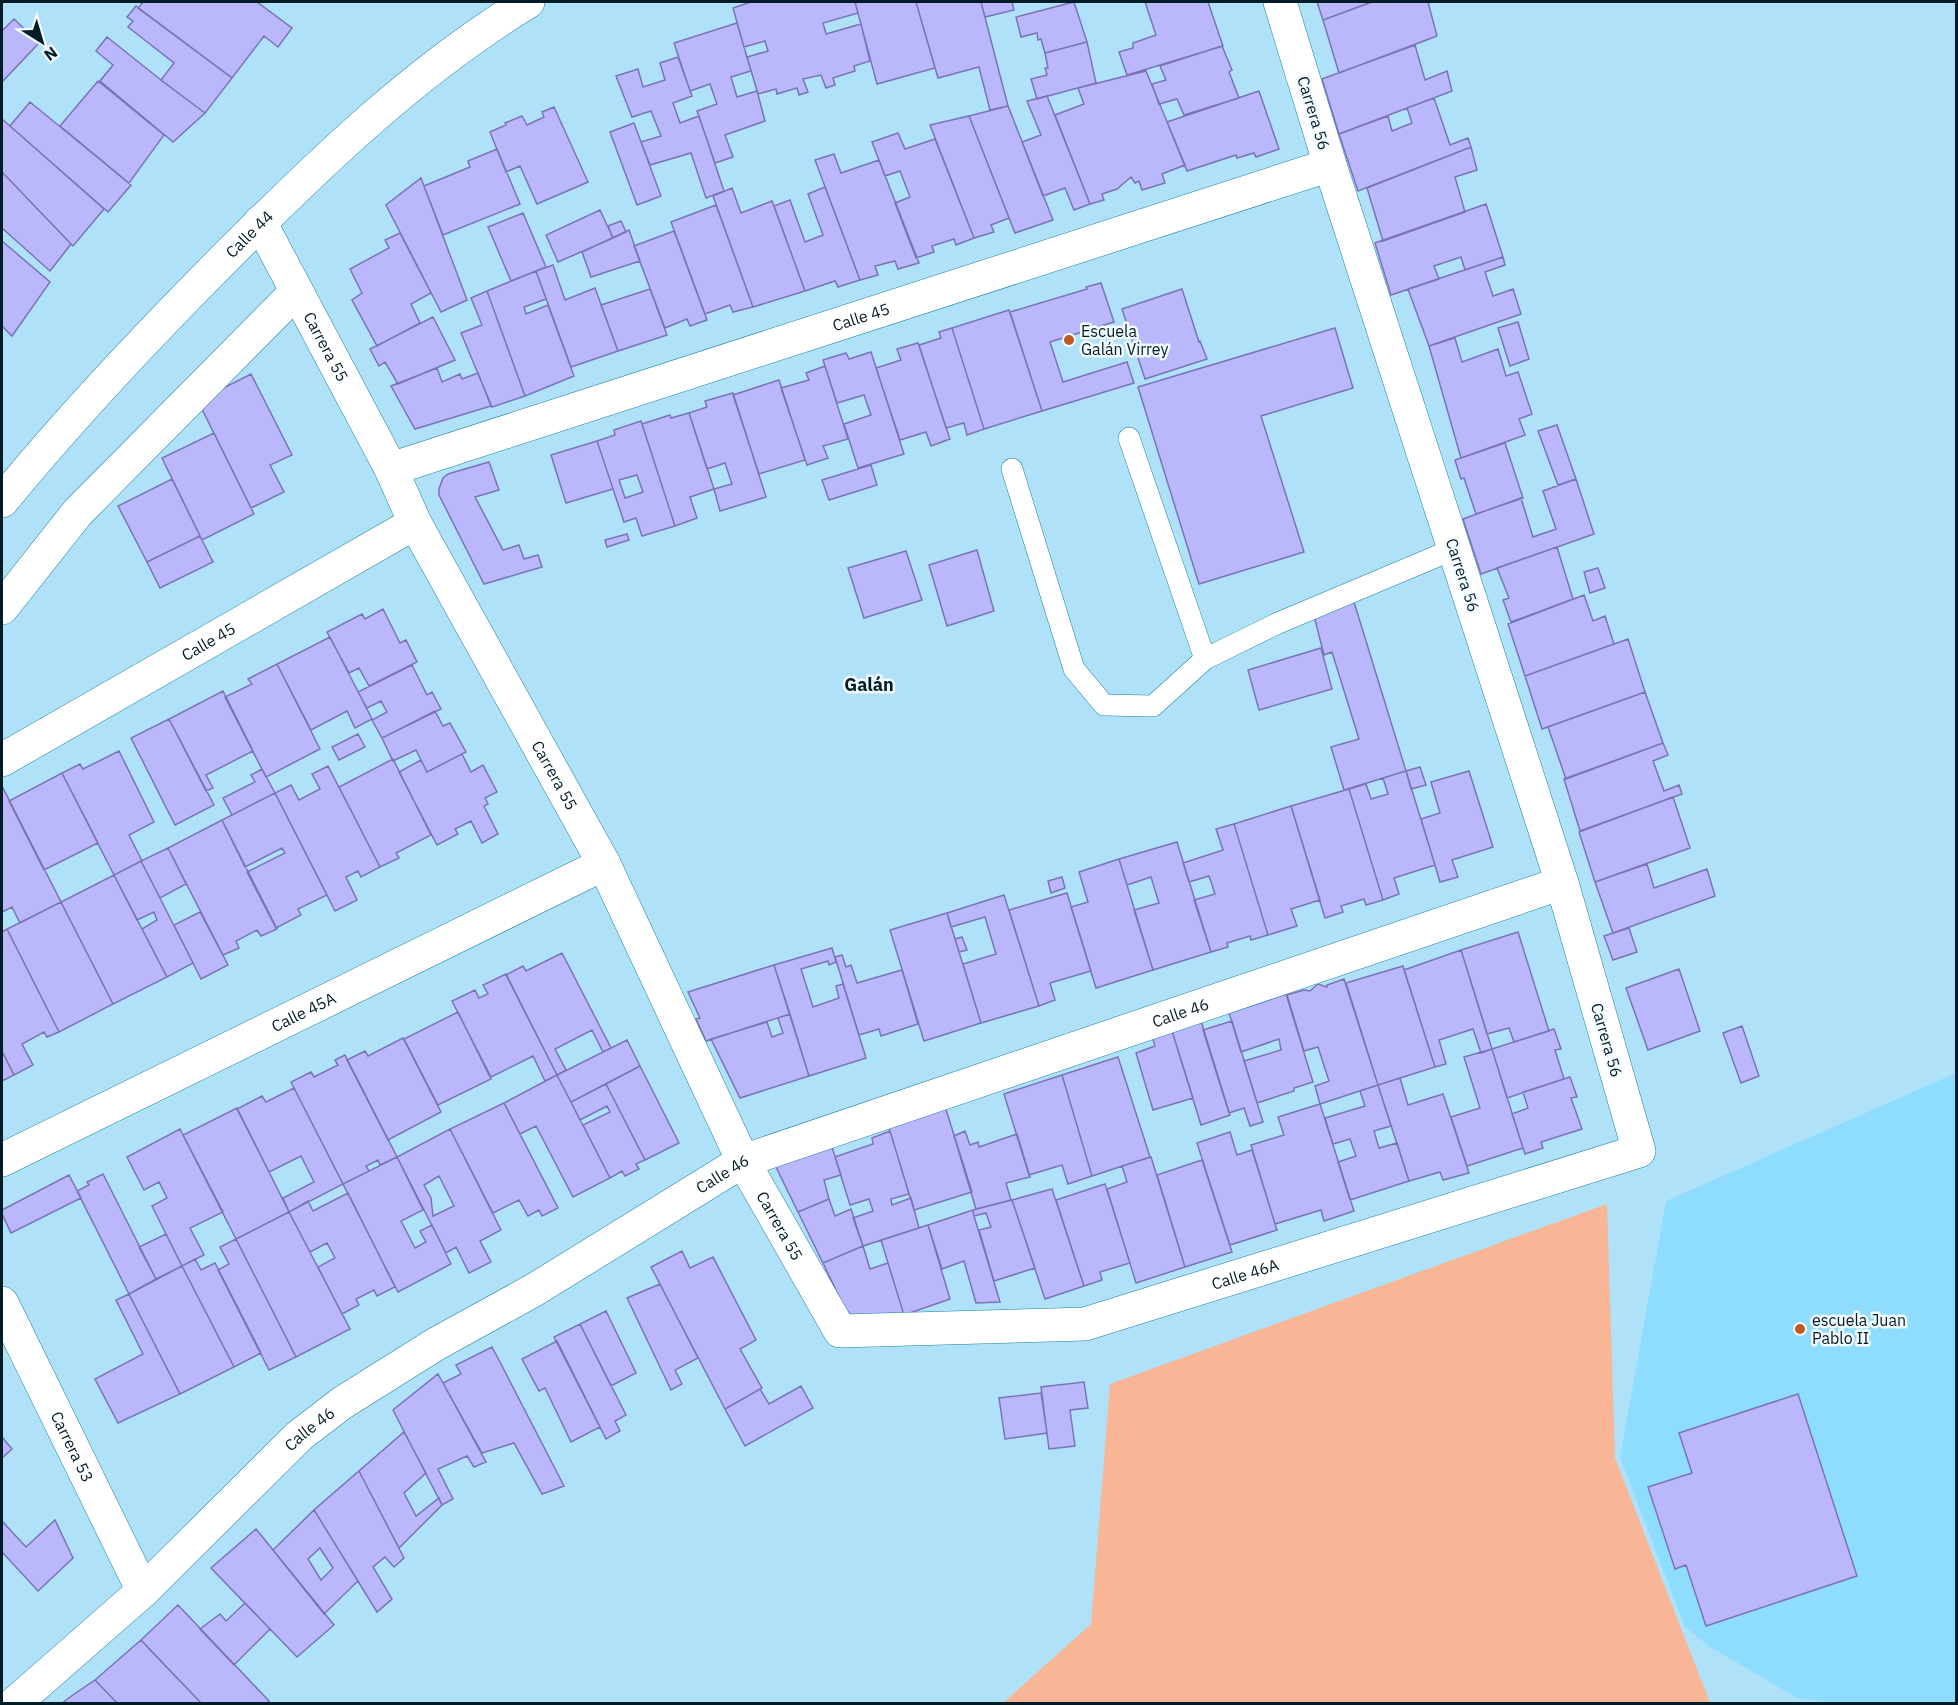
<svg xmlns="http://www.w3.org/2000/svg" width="1958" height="1705" font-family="'IBM Plex Sans',sans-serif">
	<rect width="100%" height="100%" fill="#afe1f8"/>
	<!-- built -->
	<path fill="#8fddfe" d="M1956,1073V1703L1837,1704L1797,1698L1709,1646L1685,1627L1620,1457L1666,1201Z"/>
	<!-- green -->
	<path fill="#f9b696" d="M1607,1204L1615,1458L1710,1703H1003L1091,1624L1110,1384Z"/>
	<!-- building -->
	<path fill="#bbb7fd" stroke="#7a74b7" stroke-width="1.5" fill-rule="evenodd" d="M143,2H257L292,28L278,47L264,36L232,78L138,8Z
		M751,2H855L858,13L823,23L826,34L861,24L870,61L854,66L855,71L833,78L835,85L826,88L821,75L803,79L808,92L799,95L797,88L777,94L776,89L758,94L747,57L768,51L765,41L744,47L733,8Z
		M855,2H916L935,68L877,84Z
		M916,2H981L1008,106L990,110L979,67L938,78Z
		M981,2H1012L1014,10L985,17Z
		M1074,2L1087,42L1045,53L1041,39L1038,40L1037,33L1021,37L1016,17Z
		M1145,2H1208L1223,46L1127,75L1119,52L1133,48V43L1156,35Z
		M1317,2H1365L1366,4L1323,20Z
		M1372,2H1428L1437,36L1339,73L1323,20Z
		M136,6L232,78L205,113L161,80L174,63L128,27L133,21L127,17Z
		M14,19L39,43L2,82V31Z
		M737,23L751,71L731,77L737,97L757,91L765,121L725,135L733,157L715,163L697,111L717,104L710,84L690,91L674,43Z
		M107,37L161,80L205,113L173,142L100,81L113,65L96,51Z
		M1087,42L1096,83L1037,99L1031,79L1047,75L1045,68H1048L1045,53Z
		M1415,45L1425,80L1447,71L1452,91L1339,134L1322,79Z
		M1222,46L1232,70L1229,72L1239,98L1184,115L1177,99L1159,104L1152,84L1166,80L1160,66Z
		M678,57L692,96L673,103L680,123L699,116L724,191L706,198L691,153L650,165L641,142L661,136L651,111L632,117L616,76L638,69L643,87L665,80L660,63Z
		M1146,71L1185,165L1162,174L1165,183L1142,190L1139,181L1135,183L1131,177L1117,189L1102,194L1104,200L1090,204L1055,115L1084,104L1078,88Z
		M98,81L164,135L129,183L60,126Z
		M1259,91L1279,149L1256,157L1254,153L1237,158L1236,155L1187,171L1167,122Z
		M1047,96L1090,204L1074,210L1065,188L1043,196L1022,142L1041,135L1027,101Z
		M1434,98L1450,145L1468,138L1471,147L1358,191L1339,134L1388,116L1392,131L1412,123L1407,108Z
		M30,102L131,185L108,212L10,126Z
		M1008,106L1053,220L1015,233L969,116Z
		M554,107L588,182L537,204L520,166L506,172L490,132L506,125L505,123L522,116L527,125L544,117L542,112Z
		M969,116L1009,218L991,225L994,232L974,238L930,125Z
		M2,119L104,209L73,246L2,172Z
		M634,123L661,196L637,205L610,132Z
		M898,133L905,149L935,139L974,238L956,245L954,239L932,246L934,252L916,258L895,203L910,197L900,171L885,176L872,142Z
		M1471,147L1477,170L1455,177L1465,212L1383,241L1367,188Z
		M497,149L520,204L443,235L424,186L470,167L468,161Z
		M834,154L841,173L879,160L919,263L898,269L895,261L875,266L878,275L860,280L815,160Z
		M2,172L71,244L50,271L2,228Z
		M421,178L467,300L441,312L386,205Z
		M825,187L860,280L838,287L835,281L805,291L774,206L790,200L805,242L823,235L808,194Z
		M732,188L741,213L772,201L805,291L753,307L713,196Z
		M1486,204L1503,257L1465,270L1461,257L1434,266L1439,279L1391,295L1375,243Z
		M716,205L753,307L733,312L730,305L705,314L671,222Z
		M600,210L613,238L558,262L546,235Z
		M523,213L546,267L511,281L488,227Z
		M621,221L626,232L613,238L608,226Z
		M629,230L640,261L591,277L582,252Z
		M674,231L707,320L690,326L687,319L665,328L634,246Z
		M400,233L431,293L411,304L420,323L377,346L352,300L362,293L350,269L389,248L385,240Z
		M2,241L50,282L12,336L2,326Z
		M1503,257L1505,265L1485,272L1493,296L1513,289L1521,314L1429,346L1408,289Z
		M553,265L565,300L595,288L618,351L571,367L536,271Z
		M536,271L546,299L524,307L526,314L548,305L574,376L525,396L487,291Z
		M1101,283L1114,322L1050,342L1063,382L1127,362L1134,383L1042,411L1010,312L1087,289L1086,287Z
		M650,289L667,335L618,351L601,305Z
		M1182,289L1199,342L1200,341L1207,359L1145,379L1122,309Z
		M487,291L525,396L492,407L461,333L482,325L471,298Z
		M1009,310L1042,411L984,429L952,328Z
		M433,317L455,360L398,384L385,362L379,366L370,349Z
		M1518,322L1529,359L1510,366L1498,328Z
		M952,328L984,429L967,435L964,423L946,428L919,345L941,338L939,332Z
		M1335,328L1353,388L1261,416L1304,552L1199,584L1138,387Z
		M1455,338L1462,362L1498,349L1506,376L1518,372L1532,414L1519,419L1525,435L1461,458L1429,346Z
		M918,343L950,439L931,446L926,432L900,440L876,368L901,360L897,349Z
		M871,352L904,454L858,468L844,424L871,415L864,395L837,403L823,360L846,353L849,359Z
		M825,366L848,439L823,446L828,458L807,465L781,388L809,380L806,373Z
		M437,368L442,382L460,374L462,379L478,373L491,406L415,429L391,386Z
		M251,374L292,455L270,465L284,492L251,508L198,401Z
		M779,380L805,460L759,474L733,395Z
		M733,393L766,497L720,511L714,489L732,484L725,463L707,469L689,413L707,407L705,401Z
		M689,413L714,489L690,497L697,518L675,526L642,424L670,415L671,418Z
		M641,421L675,526L642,536L636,518L624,522L597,441L615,435L614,430ZM637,475L643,492L625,498L619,480Z
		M1557,425L1576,479L1558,485L1538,431Z
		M214,433L254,514L202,540L162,458Z
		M597,441L613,489L566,503L551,455Z
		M1505,443L1523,498L1476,514L1464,478L1461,479L1455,460Z
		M489,462L499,490L475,497L503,550L519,545L524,559L538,555L542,567L484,584L439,495V489L443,478L448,474Z
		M871,465L877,485L829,500L822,480Z
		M172,479L200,536L147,562L118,506Z
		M1576,479L1594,534L1481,574L1463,519L1521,498L1533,537L1556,529L1543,491Z
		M627,534L629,540L607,547L605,540Z
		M200,536L213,562L160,588L147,562Z
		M1557,547L1573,599L1511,622L1503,600L1509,598L1497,568Z
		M977,550L994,611L947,626L929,565Z
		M906,551L922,600L864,618L848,568Z
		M1598,568L1605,588L1590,593L1584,572Z
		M1584,595L1593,621L1605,616L1614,644L1525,676L1508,624Z
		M1354,602L1406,771L1344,790L1331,747L1359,739L1332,652L1324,655L1314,616Z
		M383,609L400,643L406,640L417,662L369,686L359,668L349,673L327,632L362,614L365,619Z
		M330,637L372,719L355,728L347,711L311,730L277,664Z
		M1628,639L1645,692L1542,729L1525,676Z
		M1321,648L1332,689L1259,710L1248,670Z
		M277,664L320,749L266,777L225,697L252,684L248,679Z
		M412,665L427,695L432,692L441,709L382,738L372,720L387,712L381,701L367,708L358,692Z
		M223,691L253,751L206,775L213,788L206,791L169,719Z
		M1645,692L1663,743L1566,779L1548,727Z
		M435,711L443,726L450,723L466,752L427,772L416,750L393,761L382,738Z
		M169,719L214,805L175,825L131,738Z
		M358,734L365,747L339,760L332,747Z
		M1663,743L1668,755L1653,761L1664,791L1679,785L1682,794L1580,831L1564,779Z
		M119,751L154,822L129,835L142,861L114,875L62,773L80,764L83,769Z
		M462,754L471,772L483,765L497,792L485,798L488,804L484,806L498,834L482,843L471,821L455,829L458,834L437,845L399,772L421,760L427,772Z
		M393,759L431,835L396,853L399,858L380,867L339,787Z
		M328,766L380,867L361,877L358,871L346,877L357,900L335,911L275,793L291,785L299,800L320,789L312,774Z
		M1420,767L1426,785L1411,789L1406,771Z
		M262,769L275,793L232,815L223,798L255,782L251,775Z
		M1406,771L1435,865L1394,878L1399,894L1383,900L1349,789L1366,784L1371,799L1388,794L1383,778Z
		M1469,771L1493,847L1452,860L1458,877L1440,882L1421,819L1440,813L1431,782Z
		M62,773L98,843L44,870L9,801Z
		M2,786L61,902L20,923L12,907L2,912Z
		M1349,789L1383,900L1366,905L1364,899L1341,906L1343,912L1325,918L1291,806Z
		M275,793L327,895L298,909L301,915L276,928L247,872L285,853L282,848L245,867L222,820Z
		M1673,797L1690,848L1595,882L1579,832Z
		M1291,806L1320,900L1291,909L1297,926L1268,935L1234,824Z
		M222,820L277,929L261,936L257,930L236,941L239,948L223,955L168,848Z
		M1234,824L1268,935L1251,940L1250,936L1227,943L1228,947L1211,952L1194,900L1215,894L1209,876L1189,882L1183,863L1223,850L1216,829Z
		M1177,842L1211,952L1153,970L1134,910L1159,903L1151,877L1127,885L1119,859Z
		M168,848L186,884L160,898L141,861Z
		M1119,859L1153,970L1096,988L1071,907L1088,902L1079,872Z
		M141,861L193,963L167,977L142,929L157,920L154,912L137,920L114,875Z
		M1647,864L1654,888L1707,869L1715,896L1613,933L1595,882Z
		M114,875L167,977L113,1004L61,902Z
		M1062,877L1065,888L1051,893L1048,881Z
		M1067,893L1091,971L1050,983L1055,1000L1039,1006L1009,910Z
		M1004,895L1039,1006L981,1023L963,964L996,954L985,917L951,927L947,913Z
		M61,902L113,1004L59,1032L7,929Z
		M200,912L228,965L201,979L174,925Z
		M947,913L981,1023L924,1041L890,930Z
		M1629,928L1637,952L1613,960L1604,936Z
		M7,929L59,1032L47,1037L44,1032L22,1044L33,1065L14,1075L2,1051V932Z
		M1518,932L1549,1031L1514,1042L1509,1028L1487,1034L1461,950Z
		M962,937L967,950L959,952L955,939Z
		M832,948L836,962L829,965L828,961L801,969L813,1007L839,998L836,986L843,984L866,1058L809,1076L774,965Z
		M1461,950L1492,1049L1481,1053L1473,1029L1439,1040L1446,1064L1435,1067L1404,970Z
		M562,953L611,1048L603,1052L592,1030L555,1049L566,1070L557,1075L506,975L523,966L526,971Z
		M842,955L846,967L851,965L857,983L902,970L918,1024L881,1036L879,1029L859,1035L835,957Z
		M774,965L790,1014L706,1041L696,1019L700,1018L688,992Z
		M1403,966L1435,1067L1378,1085L1346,983Z
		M1679,969L1700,1031L1648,1050L1626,988Z
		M506,974L557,1075L545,1081L533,1056L491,1077L452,1001L475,990L479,998L488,994L483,985Z
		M1344,979L1378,1085L1320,1104L1315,1086L1329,1081L1318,1047L1304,1051L1287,995L1304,990L1310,991L1318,984L1327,987V985Z
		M1286,994L1313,1082L1294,1088V1091L1257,1103L1244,1061L1281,1050L1279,1039L1241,1052L1229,1013Z
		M458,1012L491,1079L438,1105L404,1039Z
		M790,1014L809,1076L740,1098L711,1039L767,1022L772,1037L783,1033L778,1018Z
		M1201,1021L1230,1115L1201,1125L1172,1031Z
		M1232,1021L1263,1122L1250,1126L1244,1108L1229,1113L1203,1030Z
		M1742,1026L1759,1076L1741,1083L1723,1033Z
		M1554,1029L1561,1049L1555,1050L1564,1079L1507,1098L1492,1049Z
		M1172,1031L1193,1098L1153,1110L1136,1053L1155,1046L1152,1036Z
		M403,1038L441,1112L388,1140L347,1060L365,1051L368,1056Z
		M627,1040L640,1066L571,1102L557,1075Z
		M1492,1049L1523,1148L1467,1166L1451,1117L1480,1108L1464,1057Z
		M2,1051L14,1075L2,1081Z
		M345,1055L397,1157L380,1165L378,1160L366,1166L369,1171L343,1184L291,1082L311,1072L314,1077L338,1065L335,1060Z
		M1118,1057L1150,1157L1092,1176L1062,1075Z
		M640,1066L679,1143L645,1160L606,1084Z
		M557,1075L610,1178L573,1197L536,1126L520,1134L504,1103Z
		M1062,1075L1092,1176L1068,1184L1062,1165L1029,1175L1004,1094Z
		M1570,1077L1577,1097L1571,1098L1582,1129L1541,1142L1543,1148L1525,1154L1512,1114L1528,1108L1523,1092Z
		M1400,1078L1408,1105L1443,1094L1469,1173L1443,1180L1440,1172L1409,1181L1378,1085Z
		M606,1084L645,1160L636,1164L639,1169L625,1176L622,1171L610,1178L583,1125L610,1112L607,1106L580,1120L571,1102Z
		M1378,1085L1391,1126L1374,1131L1379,1148L1397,1143L1409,1181L1350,1200L1338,1162L1356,1156L1350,1139L1333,1144L1325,1118L1365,1106L1360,1091Z
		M294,1088L343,1184L289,1212L283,1198L314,1182L301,1156L269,1172L237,1109L262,1096L266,1102Z
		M943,1100L972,1192L914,1210L886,1118Z
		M504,1103L558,1208L542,1216L539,1210L528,1216L519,1200L493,1213L450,1129Z
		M1320,1104L1354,1211L1324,1221L1321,1210L1275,1224L1251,1145L1284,1135L1278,1117Z
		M237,1108L289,1212L236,1239L183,1135Z
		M180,1129L223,1212L190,1228L204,1255L182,1266L152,1206L167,1198L159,1182L144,1190L127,1157Z
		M450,1129L501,1230L480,1241L491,1262L469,1273L456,1247L446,1253L397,1157ZM439,1176L454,1206L433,1216L431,1198L424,1185Z
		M890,1131L909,1194L891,1199L892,1205L911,1198L919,1228L863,1246L853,1218L873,1211L869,1199L850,1205L835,1157L873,1144L872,1138Z
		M965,1131L970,1145L978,1142L979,1147L1017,1134L1030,1177L1006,1183L1011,1200L976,1209L954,1136Z
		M1230,1132L1237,1155L1252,1150L1277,1230L1230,1245L1197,1143Z
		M831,1144L841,1175L824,1180L829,1199L798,1212L773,1161Z
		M397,1157L423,1210L401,1221L415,1248L426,1242L420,1231L432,1225L451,1264L398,1292L343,1184Z
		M1151,1157L1185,1267L1136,1283L1107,1189L1127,1182L1122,1166Z
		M1202,1160L1232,1252L1185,1267L1157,1175Z
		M103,1174L156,1279L129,1294L77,1191L89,1185L87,1182Z
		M69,1175L81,1198L11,1233L2,1214V1210Z
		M1105,1184L1130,1263L1100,1272L1102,1280L1084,1286L1056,1200Z
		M1052,1189L1084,1286L1045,1299L1012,1200Z
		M348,1193L395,1287L377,1296L374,1290L356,1299L359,1305L342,1314L318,1267L335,1258L327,1243L310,1252L289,1212L308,1201L313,1211Z
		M829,1199L835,1216L851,1209L863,1246L823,1263L798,1212Z
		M1012,1200L1035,1268L994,1281L979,1230L991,1227L986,1213L974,1216L973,1210Z
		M973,1210L974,1216L1000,1302L976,1303L964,1261L942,1269L928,1225Z
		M289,1212L350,1329L296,1357L236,1239Z
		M928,1225L950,1299L904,1315L881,1240Z
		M166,1234L182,1266L156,1279L139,1247Z
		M236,1239L296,1357L269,1370L218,1270L229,1264L220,1247Z
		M863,1246L870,1269L888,1263L904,1315L852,1316L845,1309L823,1263Z
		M682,1251L690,1268L713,1257L756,1340L740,1349L762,1388L725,1409L651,1267Z
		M195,1259L201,1270L215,1263L261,1353L234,1367L182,1266Z
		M182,1266L234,1367L180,1394L129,1294Z
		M660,1284L698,1358L675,1370L682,1384L671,1390L627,1298Z
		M129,1294L180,1394L118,1423L95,1379L143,1354L116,1300Z
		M606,1311L636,1373L611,1386L580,1324Z
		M580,1324L626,1415L615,1421L620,1431L606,1439L554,1337Z
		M557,1341L600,1427L571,1442L545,1388L539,1391L522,1359Z
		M492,1347L501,1364L564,1486L542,1494L514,1443L482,1453L443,1383L461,1374L456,1365Z
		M438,1374L486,1462L474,1467L467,1456L438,1469L453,1499L442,1505L393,1410Z
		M1084,1382L1088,1408L1070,1410L1075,1446L1049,1449L1041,1387Z
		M801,1386L813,1408L745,1446L725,1409L760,1389L769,1404Z
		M1041,1393L1047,1433L1005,1439L999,1398Z
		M1798,1394L1857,1576L1706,1626L1686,1565L1675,1569L1648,1487L1692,1473L1679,1433Z
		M404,1432L426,1473L404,1493L416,1516L439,1498L442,1505L399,1548L359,1471Z
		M2,1437L12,1449L2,1458Z
		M359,1471L404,1558L394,1567L385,1557L373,1567L392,1599L377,1612L314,1510Z
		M314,1510L358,1581L324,1614L273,1550ZM320,1548L333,1568L321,1580L308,1559Z
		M55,1520L73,1558L38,1591L2,1552V1521L26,1547Z
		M256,1529L334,1625L297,1657L211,1568Z
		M245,1603L270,1629L234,1665L200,1629L220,1614L226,1621Z
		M178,1605L269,1701L266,1704H202L141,1640Z
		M141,1640L153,1653L202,1704H118L95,1680Z
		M95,1680L118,1704H61L70,1697Z"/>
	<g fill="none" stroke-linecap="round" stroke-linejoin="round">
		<!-- service casing -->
		<g stroke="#1c81a4" stroke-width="22">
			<path id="service" d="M1129,438L1205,659
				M1012,469L1074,669L1104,705L1153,706L1205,659L1276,624L1454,549"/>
		</g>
		<!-- minor casing -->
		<g stroke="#1c81a4" stroke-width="34">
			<g id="minor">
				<path id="s1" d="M260,222L391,469L415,523L604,864L743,1161L840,1331L1085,1324L1639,1151L1562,883L1330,165L1280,2"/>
				<path id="s2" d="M391,469L1330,165"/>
				<path d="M2,608L78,512L296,292"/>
				<path id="s3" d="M2,760L415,523"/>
				<path id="s4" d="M2,1160L604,864"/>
				<path id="s5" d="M2,1303L143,1591"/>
				<path id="s6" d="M14,1704L143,1591L299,1436L342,1403L436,1344L534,1290L743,1161L1562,883"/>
			</g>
		</g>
		<!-- secondary casing -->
		<g stroke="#1c81a4" stroke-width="34">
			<g id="secondary">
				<path id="s7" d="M2,501C74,413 152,331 233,250C324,159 418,69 528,2"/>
			</g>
		</g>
		<!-- service -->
		<use href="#service" stroke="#fff" stroke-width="21"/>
		<!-- minor -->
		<use href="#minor" stroke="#fff" stroke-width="33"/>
		<!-- secondary -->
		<use href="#secondary" stroke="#fff" stroke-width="33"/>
	</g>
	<!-- markers -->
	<g fill="#bb591e" stroke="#f3fbff" stroke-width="2">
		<circle cx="1069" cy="340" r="6"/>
		<circle cx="1800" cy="1329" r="6"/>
	</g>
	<g text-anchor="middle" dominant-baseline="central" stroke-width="5" stroke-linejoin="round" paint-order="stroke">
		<!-- street labels -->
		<g font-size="16" fill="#001c27" stroke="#f3fbff">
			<text transform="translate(1314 113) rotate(73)">Carrera 56</text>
			<text stroke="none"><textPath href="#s7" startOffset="364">Calle 44</textPath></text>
			<text stroke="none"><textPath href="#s2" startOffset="494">Calle 45</textPath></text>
			<text stroke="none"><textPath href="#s1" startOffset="141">Carrera 55</textPath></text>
			<text transform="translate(1463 575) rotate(72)">Carrera 56</text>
			<text stroke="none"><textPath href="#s3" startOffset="238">Calle 45</textPath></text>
			<text stroke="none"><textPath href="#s1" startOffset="627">Carrera 55</textPath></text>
			<text stroke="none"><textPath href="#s4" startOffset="336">Calle 45A</textPath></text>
			<text stroke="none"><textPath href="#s6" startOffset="1376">Calle 46</textPath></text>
			<text transform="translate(1607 1040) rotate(74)">Carrera 56</text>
			<text stroke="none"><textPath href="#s6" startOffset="890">Calle 46</textPath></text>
			<text stroke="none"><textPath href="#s1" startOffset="1131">Carrera 55</textPath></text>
			<text stroke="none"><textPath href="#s1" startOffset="1665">Calle 46A</textPath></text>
			<text stroke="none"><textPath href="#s6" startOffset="404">Calle 46</textPath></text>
			<text stroke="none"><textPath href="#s5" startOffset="160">Carrera 53</textPath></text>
		</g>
		<!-- poi labels -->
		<g font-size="16" fill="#001c27" stroke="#f3fbff" text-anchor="start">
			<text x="1081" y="331">Escuela<tspan x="1081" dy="18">Galán Virrey</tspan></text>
			<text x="1812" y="1320">escuela Juan<tspan x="1812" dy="18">Pablo II</tspan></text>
		</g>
		<!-- neighbourhood labels -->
		<g font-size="18" font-weight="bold" fill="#001c27" stroke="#f3fbff">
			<text x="869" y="684">Galán</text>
		</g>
	</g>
	<!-- border -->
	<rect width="1958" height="1705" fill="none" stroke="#001c27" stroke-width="6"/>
	<!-- north arrow -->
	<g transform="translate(42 42) rotate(143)" stroke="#f3fbff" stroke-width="4.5" paint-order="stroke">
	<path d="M0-4.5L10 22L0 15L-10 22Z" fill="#001c27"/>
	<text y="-9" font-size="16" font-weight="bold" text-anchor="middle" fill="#001c27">N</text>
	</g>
</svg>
